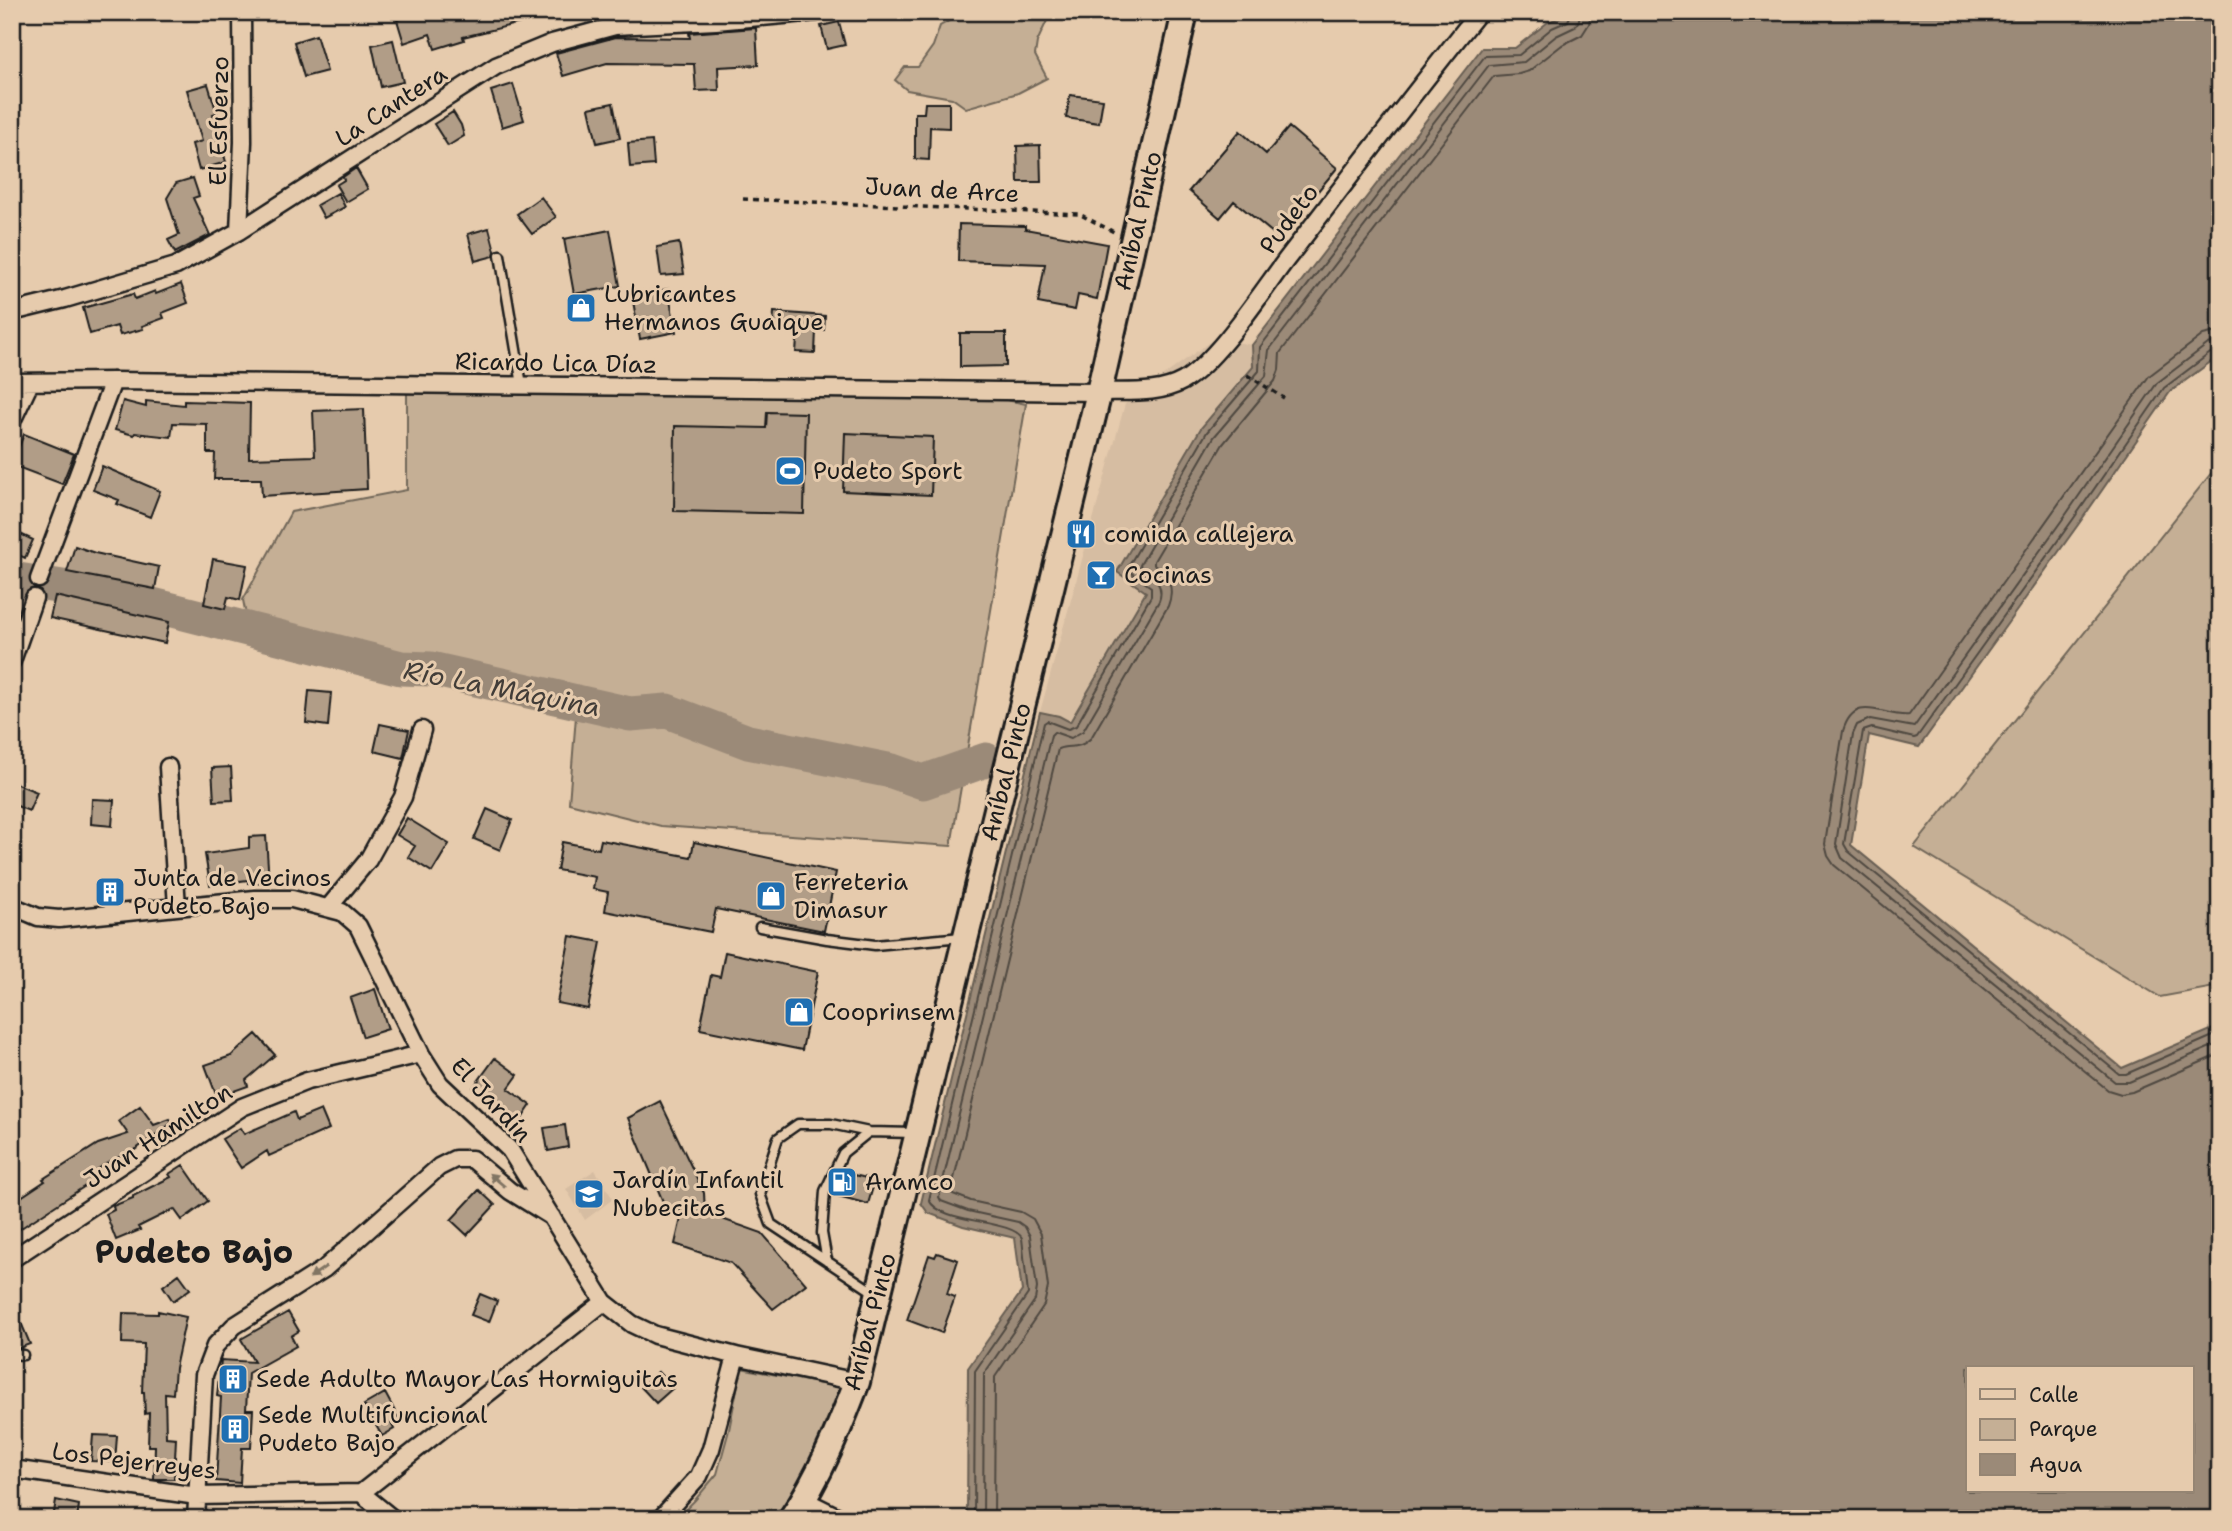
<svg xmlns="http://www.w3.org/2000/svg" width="2232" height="1531" font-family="'Shantell Sans',sans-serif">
	<rect width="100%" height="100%" fill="#e6cbad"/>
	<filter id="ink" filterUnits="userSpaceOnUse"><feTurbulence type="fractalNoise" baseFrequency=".0143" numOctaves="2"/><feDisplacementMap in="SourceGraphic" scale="14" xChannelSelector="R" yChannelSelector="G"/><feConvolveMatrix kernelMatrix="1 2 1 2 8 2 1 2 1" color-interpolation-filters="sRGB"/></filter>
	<g filter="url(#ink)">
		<!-- built -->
		<path fill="#d6bda2" d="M1215,338L1252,345L1253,367L1201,428L1118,572L1146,591L1070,723L1059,716L1040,712L1125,404Z
			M595,1170L613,1199L585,1220L566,1189Z"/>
		<!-- green -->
		<path fill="#c5af95" stroke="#706658" stroke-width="2" d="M965,12H1051L1037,42L1035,55L1047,78L1018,93L966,108L952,98L907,90L895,80L905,67H918L933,46L940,26Z
			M407,381L952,389L1026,404L951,846L661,826L569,803L576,716L252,646L243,600L291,512L407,490Z
			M2220,462V986L2160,997L1914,847Z
			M741,1368L842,1388C825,1435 805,1479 773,1519H676L695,1500L717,1474L729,1430Z"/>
		<!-- water -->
		<path fill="#9b8a78" stroke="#685e53" stroke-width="2" fill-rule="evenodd" d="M1572,12H2220V355L2170,392L2080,522L1919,747L1869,735L1851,845L2122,1068L2220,1026V1519H967L968,1368L1022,1291L1015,1238L963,1226L928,1213L921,1203L1040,712L1059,716L1070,722L1146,592L1117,572L1201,428L1253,367L1252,345L1482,48H1515L1548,22ZM1968,1368H2192V1491H1968Z"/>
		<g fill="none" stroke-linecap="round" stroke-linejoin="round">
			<!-- shore -->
			<path stroke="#4f4841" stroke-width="2" d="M2220,331L2203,335L2149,376L1909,715C1885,718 1855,691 1843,731L1825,844L1828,856L1834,865L2108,1090L2121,1094L2132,1092L2220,1054
				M2220,341L2208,344L2157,383L2067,513L1914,727L1870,719L1857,725L1853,734L1836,844L1842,858L2115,1082H2129L2220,1043
				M2220,350L2213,351L2164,388L2074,518L1917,737L1914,738L1872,728L1863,731L1844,844L1848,851L2119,1074H2126L2220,1033
				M974,1519L975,1371L1028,1294L1022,1238C1012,1219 940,1224 929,1200L1044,723L1047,721L1068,729L1076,726L1151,596V587L1129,571L1128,567L1207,432L1259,371L1260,347L1485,56L1519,55L1552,28L1568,21L1572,12
				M983,1519L984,1374L1035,1300L1037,1288L1030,1236L1025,1227L1018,1222L968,1211L941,1201L939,1197L1051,735L1054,732L1071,738L1083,731L1159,601C1165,584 1153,577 1141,569L1140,565L1214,437L1266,376L1269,350L1489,65L1524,62L1556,36L1575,27L1579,20L1580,12
				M994,1519L995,1377L1044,1305L1048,1287L1041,1234L1033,1219L1021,1212L971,1201L953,1194L951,1191L1058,749C1069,744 1078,751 1091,738L1168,606C1175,588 1169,576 1154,565V561L1223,444L1275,381L1279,370L1280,353L1494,76L1519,74L1529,71L1562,45L1582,35L1589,24L1591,12"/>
			<!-- river -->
			<path stroke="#9b8a78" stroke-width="35" d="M12,579L113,595L401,668L431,669L630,714L667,711L748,742L892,771L923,782L986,760"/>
		</g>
		<!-- building -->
		<path fill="#b19d87" stroke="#1c1c1c" stroke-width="2" d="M422,12H540V18L463,37L464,40L435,49L430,34L404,43L397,20Z
			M839,22L845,45L827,49L821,26Z
			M756,28L758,65L718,67L719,90L696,91L694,64L607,63L563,76L556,53L616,37L690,38L689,33Z
			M316,35L327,71L304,77L294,42Z
			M393,40L403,82L381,87L372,45Z
			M208,84L217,113L213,114L226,162L199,170L192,144L202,141L187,90Z
			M513,84L524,120L502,127L491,91Z
			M1070,95L1103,99L1099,123L1066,118Z
			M613,103L620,138L597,143L589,108Z
			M925,103H949V128L930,127L929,160L915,159V113H924Z
			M453,112L461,125L464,136L448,146L434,124Z
			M1289,127L1337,168L1279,238L1234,201L1220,218L1189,191L1240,131L1266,154Z
			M652,141L654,165L630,167L628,143Z
			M1040,145L1041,182H1018L1017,146Z
			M356,168L368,189L346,202L336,185L344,180L343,177Z
			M193,178L199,196L193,198L210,235L175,253L168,240L179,235L167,198L176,183Z
			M338,193L345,207L324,218L317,205Z
			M541,197L556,217L532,234L517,214Z
			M959,224L1025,226V229L1107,244L1097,299L1078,295L1075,310L1038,303L1045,264L958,261Z
			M489,228L495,251L494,256L475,261L468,234Z
			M610,230L620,286L574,294L564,239Z
			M679,243L684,274L661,276L657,247Z
			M181,284L188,303L162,313L164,318L142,326L143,329L120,335L117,326L90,334L83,308L133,294L135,299L155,291L156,294Z
			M668,289L676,332L640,339L632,296Z
			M774,312L825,316L824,330H816L815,353L796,352L798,328L773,327Z
			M960,333H1006V366L960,367Z
			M123,401L146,407V401L184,405V401L250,403L249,458L315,456L313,411L364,409L367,489L262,496L261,479H214L215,453H207V424L173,423L171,437L135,433L134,435L115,430Z
			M767,412L806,413L804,514L674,511L675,426L766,428Z
			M845,433L933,437L931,495L843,491Z
			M24,434L74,454L62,484L12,465Z
			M102,466L160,491L150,517L117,504L119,500L93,490Z
			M12,530L33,540L25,558L12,552Z
			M75,546L95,553L159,567L155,589L67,572Z
			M213,559L247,565L240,600L228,597L225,609L204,604Z
			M55,596L169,622L165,643L50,618Z
			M309,691L331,693L328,726L306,723Z
			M380,724L409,730L403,758L374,751Z
			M231,767L233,800L214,801L212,768Z
			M12,782L37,792L29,811L12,804Z
			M92,799L114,800L112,826L91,824Z
			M487,809L512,820L500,850L474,839Z
			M407,818L449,844L432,872L408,857L415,846L397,835Z
			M266,836L269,882L248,883V880L210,885L205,854L249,848V837Z
			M601,840L691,857L694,842L836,872L824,931L716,909L711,932L605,911L608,892L593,889L595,877L557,870L562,842L599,849Z
			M570,936L601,942L588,1009L557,1003Z
			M725,952L818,972L802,1050L700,1029L711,975L720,977Z
			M375,989L388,1029L363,1037L350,998Z
			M256,1034L275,1055L246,1080L248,1086L217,1097L205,1065L231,1056Z
			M495,1058L518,1075L508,1089L531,1105L519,1123L473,1088Z
			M660,1101L704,1193L705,1213L762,1233L806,1284L773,1309L731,1263L675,1244L683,1210L666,1209L628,1118Z
			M140,1106L154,1125L170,1119L172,1123L129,1154L114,1159L98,1169L102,1175L12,1234V1203L45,1181L43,1179L98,1144L128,1134L119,1121Z
			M321,1110L329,1129L269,1156L267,1151L241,1168L222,1139L240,1128L244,1134L294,1112L297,1120Z
			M565,1125L568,1147L548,1151L544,1128Z
			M183,1165L208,1201L182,1220L174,1209L138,1227L140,1230L116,1240L106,1214L114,1210L113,1206L133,1198V1196L171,1177L169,1174Z
			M841,1172L875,1180L868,1204L831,1194Z
			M479,1190L495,1205L467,1235L451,1220Z
			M937,1253L958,1260L947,1294L955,1297L942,1333L907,1320L929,1255L935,1257Z
			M179,1274L190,1289L173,1301L163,1286Z
			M480,1294L497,1301L489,1322L471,1315Z
			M12,1301L30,1344L19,1348L12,1347Z
			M158,1311L186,1317L175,1368L173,1394L165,1393L166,1437L176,1438L174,1479H154L155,1446H148L149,1413L145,1414L144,1392H142L144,1344L122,1343L123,1313L158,1314Z
			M288,1312L299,1331L291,1336L296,1346L248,1373L246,1410H253L251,1448H242L240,1483L216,1481L221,1397L217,1396L221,1360L254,1362L241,1339Z
			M658,1372L673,1388L656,1403L641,1387Z
			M385,1393L399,1419L391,1423L394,1429L382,1436L364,1405Z
			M93,1435L117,1436L115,1462L91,1461Z
			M56,1500L79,1505L77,1519H53Z"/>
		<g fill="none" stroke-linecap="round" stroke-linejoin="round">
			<!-- lane casing -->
			<g stroke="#1c1c1c" stroke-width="13">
				<path id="lane" d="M500,255L522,385
					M760,927L827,939L875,945L962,937
					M827,1261L822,1233L825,1191L843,1153L869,1132
					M875,1293L771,1224L760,1194L778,1138L798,1124H831L869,1132L915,1133
					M12,1354L23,1355"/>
			</g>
			<!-- street casing -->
			<g stroke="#1c1c1c" stroke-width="21">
				<path id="street" d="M239,231L243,142L242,12
					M12,312L65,299L176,266L239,231L496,66L552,43L615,26L716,21L817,12
					M12,382L113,381L1099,392C1127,391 1158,395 1183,381C1217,361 1261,293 1286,260C1350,177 1413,94 1479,12
					M12,421L30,383
					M39,579L113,381
					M12,661L34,598
					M168,767L177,907
					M12,906L38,917L59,919L255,899H292L342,912L358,926L421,1054L440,1084L510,1150L604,1302L632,1324L655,1335L736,1356L857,1382
					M329,907L368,860L403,797L422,730
					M12,1259L242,1107L307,1081L421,1054
					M12,1469L197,1496L361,1493L604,1302
					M361,1493L393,1519
					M804,1500L842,1519
					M196,1519L204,1375L215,1346L234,1326L324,1269L439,1167L455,1159H472L510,1191L552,1217
					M660,1519L699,1476L711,1449L736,1356"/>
			</g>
			<!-- primary casing -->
			<g stroke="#1c1c1c" stroke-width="30">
				<path id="primary" d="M791,1519C820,1476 839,1429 857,1382L1099,392L1185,12"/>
			</g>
			<!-- path -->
			<path stroke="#1c1c1c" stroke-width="3.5" stroke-dasharray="5 5" stroke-linecap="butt" d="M743,199L1079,214L1114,232
				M1247,375L1284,398"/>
			<!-- lane -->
			<use href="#lane" stroke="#e6cbad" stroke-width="8"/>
			<!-- street -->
			<use href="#street" stroke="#e6cbad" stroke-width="16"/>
			<!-- primary -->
			<use href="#primary" stroke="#e6cbad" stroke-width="24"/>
		</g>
		<!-- one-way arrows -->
		<defs><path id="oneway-solid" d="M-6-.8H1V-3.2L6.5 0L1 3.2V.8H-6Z" transform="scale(1.75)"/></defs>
		<g fill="#817464">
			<use href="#oneway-solid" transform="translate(497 1180) rotate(-140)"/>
			<use href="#oneway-solid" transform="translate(318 1272) rotate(145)"/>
		</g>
	</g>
	<!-- icons -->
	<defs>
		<g id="shop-square" transform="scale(1.575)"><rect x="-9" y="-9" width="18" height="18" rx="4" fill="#1f6fb2" stroke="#e6cbad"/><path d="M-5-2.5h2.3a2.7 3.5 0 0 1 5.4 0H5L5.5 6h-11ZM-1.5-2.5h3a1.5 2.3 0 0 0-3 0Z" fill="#fff"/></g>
		<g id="stadium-square" transform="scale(1.575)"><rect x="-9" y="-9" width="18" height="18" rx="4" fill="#1f6fb2" stroke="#e6cbad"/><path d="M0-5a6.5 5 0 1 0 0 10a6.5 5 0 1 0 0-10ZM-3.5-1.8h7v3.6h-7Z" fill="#fff"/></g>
		<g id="restaurant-square" transform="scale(1.575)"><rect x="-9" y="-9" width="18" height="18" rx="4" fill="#1f6fb2" stroke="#e6cbad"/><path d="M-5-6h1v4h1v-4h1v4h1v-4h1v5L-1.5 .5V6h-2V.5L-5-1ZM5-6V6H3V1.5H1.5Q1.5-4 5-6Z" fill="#fff"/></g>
		<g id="bar-square" transform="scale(1.575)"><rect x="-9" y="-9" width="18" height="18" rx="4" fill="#1f6fb2" stroke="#e6cbad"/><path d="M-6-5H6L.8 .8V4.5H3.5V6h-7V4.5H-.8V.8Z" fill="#fff"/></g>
		<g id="building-square" transform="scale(1.575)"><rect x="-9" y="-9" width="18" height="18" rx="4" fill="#1f6fb2" stroke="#e6cbad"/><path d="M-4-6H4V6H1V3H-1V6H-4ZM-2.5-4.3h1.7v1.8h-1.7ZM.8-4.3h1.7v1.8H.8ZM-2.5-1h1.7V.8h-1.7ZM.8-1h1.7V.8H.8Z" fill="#fff"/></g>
		<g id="fuel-square" transform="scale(1.575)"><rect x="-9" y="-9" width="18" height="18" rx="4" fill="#1f6fb2" stroke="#e6cbad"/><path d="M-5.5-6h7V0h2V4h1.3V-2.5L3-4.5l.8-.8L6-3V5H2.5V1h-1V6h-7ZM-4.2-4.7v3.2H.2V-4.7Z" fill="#fff"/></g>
		<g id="school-square" transform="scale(1.575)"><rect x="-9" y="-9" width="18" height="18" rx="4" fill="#1f6fb2" stroke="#e6cbad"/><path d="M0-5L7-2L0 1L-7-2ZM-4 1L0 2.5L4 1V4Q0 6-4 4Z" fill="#fff"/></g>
	</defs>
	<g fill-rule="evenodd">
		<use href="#shop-square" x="581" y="308"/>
		<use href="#stadium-square" x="790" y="471"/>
		<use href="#restaurant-square" x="1081" y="534"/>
		<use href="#bar-square" x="1101" y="575"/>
		<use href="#building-square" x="110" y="892"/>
		<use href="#shop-square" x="771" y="896"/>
		<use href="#shop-square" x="799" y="1012"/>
		<use href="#fuel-square" x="842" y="1182"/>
		<use href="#school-square" x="589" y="1194"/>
		<use href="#building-square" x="233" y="1379"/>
		<use href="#building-square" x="235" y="1429"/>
	</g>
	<g text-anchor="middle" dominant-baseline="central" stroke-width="6" stroke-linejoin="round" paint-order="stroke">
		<!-- street labels -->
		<g font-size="24" fill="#1c1c1c" stroke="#e6cbad">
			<text transform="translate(391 106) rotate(-33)">La Cantera</text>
			<text transform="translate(219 121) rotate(-89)">El Esfuerzo</text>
			<text transform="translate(942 190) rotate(3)">Juan de Arce</text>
			<text transform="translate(1289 219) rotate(-53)">Pudeto</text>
			<text transform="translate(1138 221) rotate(-77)">Aníbal Pinto</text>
			<text transform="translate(556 363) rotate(1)">Ricardo Lica Díaz</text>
			<text transform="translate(1006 772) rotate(-76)">Aníbal Pinto</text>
			<text transform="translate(491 1100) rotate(47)">El Jardín</text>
			<text transform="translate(158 1136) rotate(-33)">Juan Hamilton</text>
			<text transform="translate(870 1322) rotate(-75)">Aníbal Pinto</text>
			<text transform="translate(134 1461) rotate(7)">Los Pejerreyes</text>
		</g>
		<!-- poi labels -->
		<g font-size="24" fill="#1c1c1c" stroke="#e6cbad" text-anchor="start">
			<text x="604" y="294">Lubricantes<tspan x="604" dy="28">Hermanos Guaique</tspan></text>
			<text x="813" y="471">Pudeto Sport</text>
			<text x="1104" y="534">comida callejera</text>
			<text x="1124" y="575">Cocinas</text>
			<text x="133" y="878">Junta de Vecinos<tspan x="133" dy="28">Pudeto Bajo</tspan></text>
			<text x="794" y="882">Ferreteria<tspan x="794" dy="28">Dimasur</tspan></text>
			<text x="822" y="1012">Cooprinsem</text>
			<text x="612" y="1180">Jardín Infantil<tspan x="612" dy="28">Nubecitas</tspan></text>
			<text x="865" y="1182">Aramco</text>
			<text x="256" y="1379">Sede Adulto Mayor Las Hormiguitas</text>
			<text x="258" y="1415">Sede Multifuncional<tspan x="258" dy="28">Pudeto Bajo</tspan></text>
		</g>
		<!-- water labels -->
		<g font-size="26" font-style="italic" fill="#423d38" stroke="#e6cbad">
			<text transform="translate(502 688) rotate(11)">Río La Máquina</text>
		</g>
		<!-- district labels -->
		<g font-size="32" font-weight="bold" fill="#1c1c1c" stroke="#e6cbad">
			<text x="194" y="1251">Pudeto Bajo</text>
		</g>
	</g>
	<!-- margin -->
	<rect width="2232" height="1531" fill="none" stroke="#e6cbad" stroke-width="42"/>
	<rect x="21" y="21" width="2190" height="1489" fill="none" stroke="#1c1c1c" stroke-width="2.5" filter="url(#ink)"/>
	<!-- legend -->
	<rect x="1966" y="1366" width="228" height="126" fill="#e6cbad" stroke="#958573" stroke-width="2"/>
	<rect x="1980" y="1389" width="35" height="10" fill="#e6cbad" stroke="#958573" stroke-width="2"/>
	<text x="2029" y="1402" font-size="21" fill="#1c1c1c">Calle</text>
	<rect x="1980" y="1419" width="35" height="21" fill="#c5af95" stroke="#958573" stroke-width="2"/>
	<text x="2029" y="1436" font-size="21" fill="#1c1c1c">Parque</text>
	<rect x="1980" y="1454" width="35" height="21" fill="#9b8a78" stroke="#958573" stroke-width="2"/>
	<text x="2029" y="1472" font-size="21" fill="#1c1c1c">Agua</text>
</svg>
